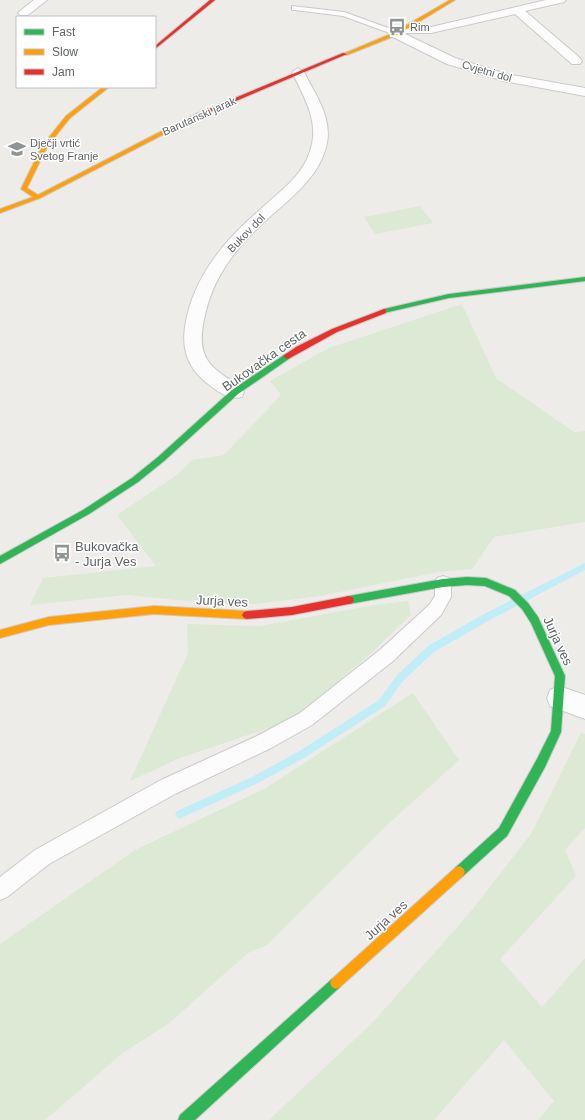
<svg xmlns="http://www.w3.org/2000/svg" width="585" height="1120" font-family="Arial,sans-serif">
	<rect width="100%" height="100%" fill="#eeece9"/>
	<!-- green -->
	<path fill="#dce9d5" d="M420,206L433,223L375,234L364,217Z
		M462,304L496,378L574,432L585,431V522L494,537L472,569L438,572L320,596L255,604L186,601L127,595L30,605L43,578L156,566L117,515L177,475L192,460L224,455L281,395L270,381L329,348Z
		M408,601L411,615L369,655L292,720L180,758L130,781L188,653L187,624L260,626L375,605Z
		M413,693L459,760L385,827L267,945L248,953L168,1024L124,1052L45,1120H0V944L135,850L264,789Z
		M581,733L585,734V828L565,850L576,876L500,959L542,1007L585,958V1120H538L554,1101L504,1040L434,1120H269L373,1022L468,915L531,834Z"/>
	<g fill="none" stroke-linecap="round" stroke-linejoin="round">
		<!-- stream -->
		<path fill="#c0edf6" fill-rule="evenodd" d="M585,563V570L488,621L434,652L403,681L385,706L304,758L256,784L183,817L180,819L177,817L175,814L177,811L250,778L298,752L379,700L397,675L428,646L482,615Z"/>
		<!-- lane casing -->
		<g stroke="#cacaca" stroke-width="2">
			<path id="lane" d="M292,6L344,12L402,33L398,36L343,16L295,10H292Z
				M443,576L449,578L451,583V597L441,615L393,661L312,725L271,748L175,794L49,864L7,897L0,900V877L35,850L161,780L257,736L300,713L381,649L429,605L435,596V583L437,578Z"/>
		</g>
		<!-- street casing -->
		<g stroke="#cacaca" stroke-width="2">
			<path id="street" d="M34,0H47L28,15H20L18,13L20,11Z
				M546,0H566L564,2L525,11L580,58L582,61L580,64H572L515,14L431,33H403L455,58L506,74L585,88V96L504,81L447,64L391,36L389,34L391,32L398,31L399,28L403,27H431Z
				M298,68L304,72C315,94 332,117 327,143C320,178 289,199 264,222C236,248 213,277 205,315C195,357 208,367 242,387L244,392L242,397C228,401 213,388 202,379C187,365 182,347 185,327C192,278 225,239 262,208C279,192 301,177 309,154C321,124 305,99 292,72Z
				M559,686L585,695V719L550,706L547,698L550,690Z"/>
		</g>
		<!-- fast casing -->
		<g stroke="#cacaca" stroke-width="2">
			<path id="fast" d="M585,277V281L449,298L384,313L380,311L384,309L449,294Z
				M287,353L291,356L290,358L238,394L164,461L138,482L89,514L0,564V556L83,510L132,478L158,457L232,390Z
				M467,577L486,578L515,590L528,603L538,617L565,676L561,732L545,767L507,836L463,876L459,878L455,876L453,872L455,868L499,828L537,759L551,731L555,676L531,623L522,609L509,596L485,586L467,585L443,587L349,604L346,603L344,600L346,597L349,596L443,579Z
				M336,977L340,979L342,983L340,987L195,1120H178L180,1115L332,979Z"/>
		</g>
		<!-- slow casing -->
		<g stroke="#cacaca" stroke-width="2">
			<path id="slow" d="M450,0H455L397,35L347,55L343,54L393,33Z
				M103,87H109L70,118L47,147L27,188L38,195L162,131H166V133L40,198L0,213V209L33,197L21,189L42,146L66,116Z
				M154,606L247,611L250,612L252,615L250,618L247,619L154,614L49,625L0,638V630L49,617Z
				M459,866L463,868L465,872L463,876L340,987L336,989L332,987L330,983L332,979L455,868Z"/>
		</g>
		<!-- jam casing -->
		<g stroke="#cacaca" stroke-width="2">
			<path id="jam" d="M210,0H215L155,49V46Z
				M343,53L347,54L198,117L166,133L161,132L194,115Z
				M384,309H386V313L337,332L290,358L287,359L283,356L296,347L332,329Z
				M349,596L352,597L354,600L352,603L349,604L292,615L247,619L244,618L242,615L244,612L247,611L292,607Z"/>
		</g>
		<!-- lane -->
		<use href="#lane" fill="#fcfcfc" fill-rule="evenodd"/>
		<!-- street -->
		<use href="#street" fill="#fcfcfc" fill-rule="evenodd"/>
		<!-- fast -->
		<use href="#fast" fill="#30b455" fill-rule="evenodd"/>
		<!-- slow -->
		<use href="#slow" fill="#ff9f0a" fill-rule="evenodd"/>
		<!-- jam -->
		<use href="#jam" fill="#e5322d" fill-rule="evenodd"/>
	</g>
	<!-- icons -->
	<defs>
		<g id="bus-bare" transform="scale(1.38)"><path d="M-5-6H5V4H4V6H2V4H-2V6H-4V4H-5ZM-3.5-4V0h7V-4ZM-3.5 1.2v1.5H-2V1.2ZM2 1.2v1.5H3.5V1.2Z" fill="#919494" stroke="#fff" stroke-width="2.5" paint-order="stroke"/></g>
		<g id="school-bare" transform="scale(1.38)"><path d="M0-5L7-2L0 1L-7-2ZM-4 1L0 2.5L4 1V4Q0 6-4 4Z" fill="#919494" stroke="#fff" stroke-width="2.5" paint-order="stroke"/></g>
	</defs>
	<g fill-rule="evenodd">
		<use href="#bus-bare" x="397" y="27"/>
		<use href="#school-bare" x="17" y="149"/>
		<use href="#bus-bare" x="62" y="553"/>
	</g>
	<g text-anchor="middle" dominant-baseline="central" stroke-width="3" stroke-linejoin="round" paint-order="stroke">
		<!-- far-poi labels -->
		<g font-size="11" fill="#5f6467" stroke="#fff" text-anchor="start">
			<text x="410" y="27">Rim</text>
			<text x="30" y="143">Dječji vrtić<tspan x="30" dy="13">Svetog Franje</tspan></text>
		</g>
		<!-- far-street labels -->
		<g font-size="11" fill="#5f6467" stroke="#fff">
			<text transform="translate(487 71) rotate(16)">Cvjetni dol</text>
			<text transform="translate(199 116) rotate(-24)">Barutanski jarak</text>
			<text transform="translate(246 233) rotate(-46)">Bukov dol</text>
		</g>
		<!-- street labels -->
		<g font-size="13" fill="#5f6467" stroke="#fff">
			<text transform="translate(264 360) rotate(-35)">Bukovačka cesta</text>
			<text transform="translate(222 601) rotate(3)">Jurja ves</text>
			<text transform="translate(558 641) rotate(65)">Jurja ves</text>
			<text transform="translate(386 920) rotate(-42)">Jurja ves</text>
		</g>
		<!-- poi labels -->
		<g font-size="13" fill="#5f6467" stroke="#fff" text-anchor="start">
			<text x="75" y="546">Bukovačka<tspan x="75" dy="15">- Jurja Ves</tspan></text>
		</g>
	</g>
	<!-- legend -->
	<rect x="16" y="16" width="140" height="72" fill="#ffffff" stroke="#bfc1c2"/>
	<rect x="24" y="29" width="20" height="6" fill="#30b455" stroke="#bfc1c2"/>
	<text x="52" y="36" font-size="12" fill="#5f6467">Fast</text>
	<rect x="24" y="49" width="20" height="6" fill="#ff9f0a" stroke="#bfc1c2"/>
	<text x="52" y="56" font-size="12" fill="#5f6467">Slow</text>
	<rect x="24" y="69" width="20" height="6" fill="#e5322d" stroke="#bfc1c2"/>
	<text x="52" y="76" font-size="12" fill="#5f6467">Jam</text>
</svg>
